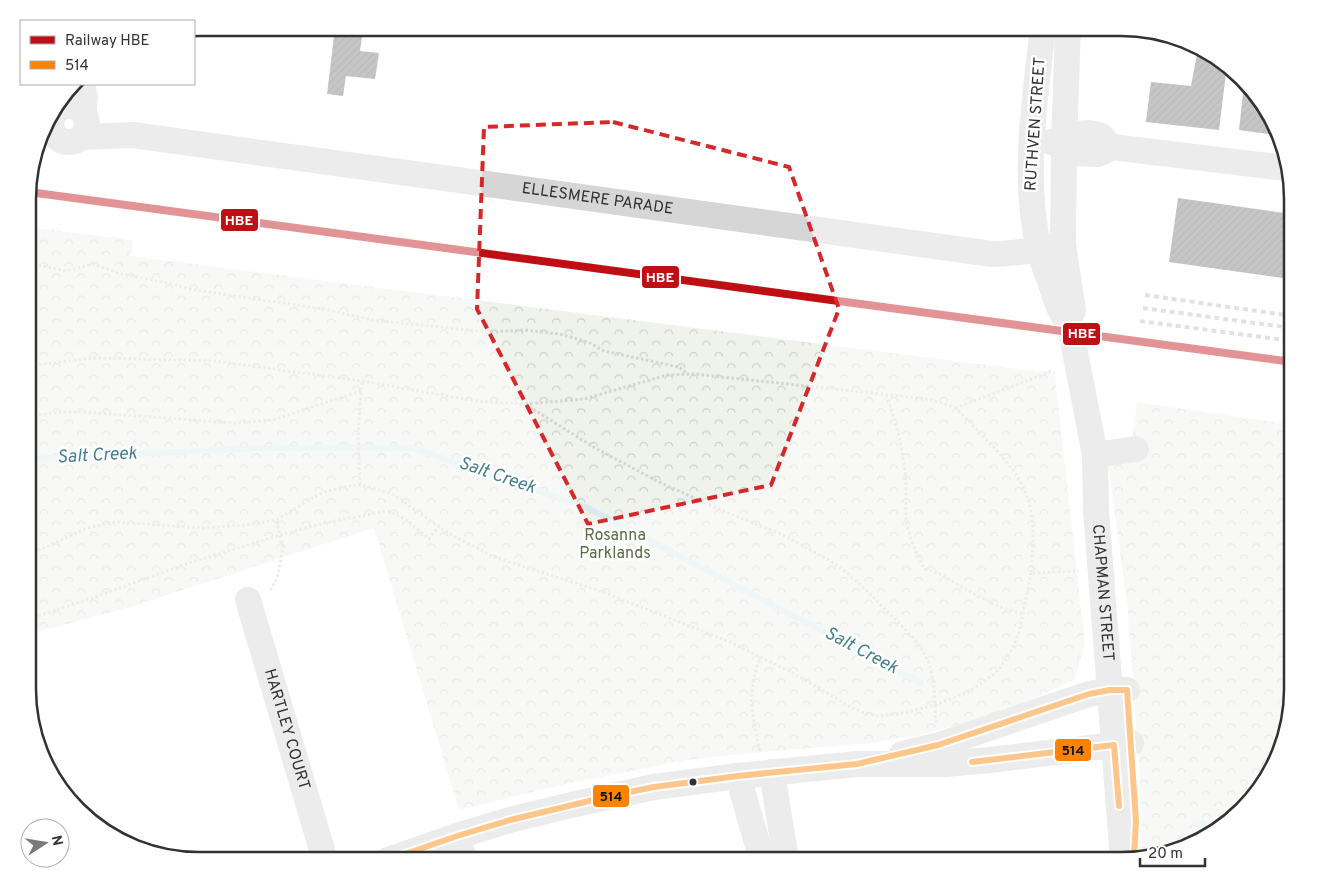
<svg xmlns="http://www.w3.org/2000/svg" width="1320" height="888" font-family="Overpass,sans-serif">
	<defs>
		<pattern id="forest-crowns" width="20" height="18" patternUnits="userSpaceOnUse" patternTransform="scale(1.25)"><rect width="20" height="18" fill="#f0f2ec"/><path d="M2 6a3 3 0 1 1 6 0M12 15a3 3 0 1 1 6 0" fill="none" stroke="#ced0cb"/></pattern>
		<pattern id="building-hatch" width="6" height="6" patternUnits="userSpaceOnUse" patternTransform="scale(1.25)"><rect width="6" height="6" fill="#808080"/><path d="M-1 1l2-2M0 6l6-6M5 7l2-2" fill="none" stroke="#696969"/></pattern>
	</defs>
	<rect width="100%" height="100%" fill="#fff"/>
	<!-- forest -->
	<path fill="url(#forest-crowns)" d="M29,227L133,240L131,256L1018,369L1048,371L1055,376L1085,644L1074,680L1031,700L983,718L920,735L871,743L741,754L687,760L566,784L459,810L374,528L127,608L29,634Z
		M1137,402L1280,423L1292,422V700L1283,744L1257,793L1197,843L1141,856L1142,811L1128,611L1105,440L1116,443L1132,438Z"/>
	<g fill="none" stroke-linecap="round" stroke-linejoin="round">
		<!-- stream -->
		<path stroke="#daeaee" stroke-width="6" d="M29,459L268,448H413L588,508L921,683
			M1195,822L1216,827"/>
	</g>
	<!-- building -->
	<path fill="url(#building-hatch)" d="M335,28H357L356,36L362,37L360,51L379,53L375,79L346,76L343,96L327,94Z
		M1198,48L1225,63L1227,65L1219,130L1146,122L1151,82L1191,86Z
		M1244,85L1270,114L1276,135L1239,130Z
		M1178,198L1292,214V266L1290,279L1169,262Z"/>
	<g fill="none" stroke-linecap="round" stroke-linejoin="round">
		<!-- path -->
		<path stroke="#d4d4d4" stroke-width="3" stroke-dasharray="2.5 2.5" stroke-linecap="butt" d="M29,263L66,271L93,264L121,274L158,281L195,290L324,309L372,320L488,332L525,330L560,334L588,342L604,351L679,367L688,374
			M29,366L84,359L101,358L215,361L362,381L476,401L525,404L584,399L667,375L694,374L928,399C936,402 946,403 954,408C963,414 971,424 979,432C1001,455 1026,479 1031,511C1035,531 1032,553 1031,573L1079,571
			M886,395C896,420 902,446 905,473C907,488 905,504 906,519C908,535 917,556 925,569C941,573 947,578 960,586C981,598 1000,609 1024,614
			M525,404L595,448L659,482L721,510L783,535L829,560L847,573L866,590L912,636C918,644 923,651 927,659C936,678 934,702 936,722
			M955,408L1045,374L1050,372L1055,373
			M29,416L62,412H82L234,423L273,420L361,391
			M1284,462H1292
			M360,485L358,434L362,381
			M29,555L87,528L116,522L203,528L255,524L276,520L312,498L325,492L343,487L360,485L373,488L392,494L450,534L494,557L600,591L728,641L793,673L849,706L862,712L876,716L904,713L935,705L969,692L993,675L999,669L1010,653L1019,633L1031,573
			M270,590L277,579L283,548L276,520
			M29,619L84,601L189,563L280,535L324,523L388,511L407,520L429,539L439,526
			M760,751C755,730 749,706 753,684C754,674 758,665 760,656"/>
		<!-- minor -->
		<g stroke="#d6d6d6" stroke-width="26">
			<path id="s1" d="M1043,28C1035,98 1022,179 1039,249C1042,260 1046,271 1050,281C1056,299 1059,312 1070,326L1095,455L1096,511L1123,860"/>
			<path d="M1068,28L1064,142L1063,244L1073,311"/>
			<path d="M82,84L85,98L83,113"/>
			<circle cx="69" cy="124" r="18"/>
			<path id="s2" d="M82,137L133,135L992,254C1016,254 1039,249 1063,244"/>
			<path d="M1051,142H1064L1073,134L1089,133L1100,135L1112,147"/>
			<path d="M1064,142L1074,153L1098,154L1112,147L1286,168"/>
			<path d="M1095,455L1136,449"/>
			<path id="s3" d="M248,600L325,860"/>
			<path d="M902,754L942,744L1089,694L1110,690H1127"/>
			<path d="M772,772L786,860"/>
			<path d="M738,776L762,860"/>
			<path d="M457,836L464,860"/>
			<path d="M388,860L457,836L510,820L571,805L654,787L738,776L857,764H945L990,760L1131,743"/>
		</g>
		<!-- rail -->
		<path stroke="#bebebe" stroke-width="4" stroke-dasharray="5 4" stroke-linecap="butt" d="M1145,295L1292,316
			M1143,308L1292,328
			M1140,321L1292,341"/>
		<!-- bus-1 casing -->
		<g stroke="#fff" stroke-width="10">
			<path id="bus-1" d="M972,762L1114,745L1119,806
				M388,860L457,836L510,820L610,796L654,787L738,776L857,764L938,745L1089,694L1110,690H1127L1136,821L1134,857"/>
		</g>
		<!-- bus-1 -->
		<use href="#bus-1" stroke="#ff8200" stroke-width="6"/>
		<!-- rail-1 casing -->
		<g stroke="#fff" stroke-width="11">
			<path id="rail-1" d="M29,192L1292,362"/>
		</g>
		<!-- rail-1 -->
		<use href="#rail-1" stroke="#be1014" stroke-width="8"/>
	</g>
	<!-- marked area -->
	<path d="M0 0H1320V888H0ZM613,122L789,167L839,309L771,485L588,524L477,309L484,127Z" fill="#fff" fill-opacity=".55" fill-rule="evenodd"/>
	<path fill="none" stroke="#d62828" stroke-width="4" stroke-dasharray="10 6" stroke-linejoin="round" d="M613,122L789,167L839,309L771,485L588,524L477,309L484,127Z"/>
	<!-- markers -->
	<circle fill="#323232" stroke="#fff" stroke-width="2" cx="693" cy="782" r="4.5"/>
	<g text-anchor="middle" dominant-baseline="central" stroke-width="5" stroke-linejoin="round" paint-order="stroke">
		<!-- street labels -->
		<g font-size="16" fill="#323232" stroke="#fff">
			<text transform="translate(1036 124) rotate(-86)">RUTHVEN STREET</text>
			<text stroke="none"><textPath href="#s2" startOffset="520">ELLESMERE PARADE</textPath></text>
			<text stroke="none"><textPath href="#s1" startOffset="575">CHAPMAN STREET</textPath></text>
			<text stroke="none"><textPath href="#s3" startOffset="135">HARTLEY COURT</textPath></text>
		</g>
		<!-- park labels -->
		<g font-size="16" fill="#5b6b42" stroke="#fff">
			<text x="615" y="536">Rosanna<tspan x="615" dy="18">Parklands</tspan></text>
		</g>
		<!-- water labels -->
		<g font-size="18" font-style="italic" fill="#457e8f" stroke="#fff">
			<text transform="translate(97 456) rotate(-3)">Salt Creek</text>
			<text transform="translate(497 476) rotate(19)">Salt Creek</text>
			<text transform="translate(861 651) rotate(28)">Salt Creek</text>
		</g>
	</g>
	<!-- crop -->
	<path d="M0 0H1320V888H0ZM199 36H1121A163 163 0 0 1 1284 199V689A163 163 0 0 1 1121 852H199A163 163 0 0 1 36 689V199A163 163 0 0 1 199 36Z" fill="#fff" fill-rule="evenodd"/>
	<path fill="none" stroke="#323232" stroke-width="2.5" d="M199 36H1121A163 163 0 0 1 1284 199V689A163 163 0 0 1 1121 852H199A163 163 0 0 1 36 689V199A163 163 0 0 1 199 36Z"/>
	<g stroke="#fff" stroke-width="2">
		<rect x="220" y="208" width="39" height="24" rx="5" fill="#be1014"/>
		<rect x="641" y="265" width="39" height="24" rx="5" fill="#be1014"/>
		<rect x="1062" y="322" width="39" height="24" rx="5" fill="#be1014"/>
		<rect x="1054" y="738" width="38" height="24" rx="5" fill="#ff8200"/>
		<rect x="592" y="784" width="38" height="24" rx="5" fill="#ff8200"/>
	</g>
	<g font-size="14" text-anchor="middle" font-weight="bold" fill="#fff">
		<text x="239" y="225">HBE</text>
		<text x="660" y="282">HBE</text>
		<text x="1082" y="338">HBE</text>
	</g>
	<g font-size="14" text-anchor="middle" font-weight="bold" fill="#111">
		<text x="1073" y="755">514</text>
		<text x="611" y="801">514</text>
	</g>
	<!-- legend -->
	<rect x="20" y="20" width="175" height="65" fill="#ffffff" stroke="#adadad"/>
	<rect x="30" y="36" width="25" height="8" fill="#be1014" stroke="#adadad"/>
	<text x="65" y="45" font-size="15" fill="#323232">Railway HBE</text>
	<rect x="30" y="61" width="25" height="8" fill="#ff8200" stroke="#adadad"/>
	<text x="65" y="70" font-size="15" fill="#323232">514</text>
	<!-- north arrow -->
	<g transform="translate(45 843) rotate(78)"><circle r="24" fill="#ffffff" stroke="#adadad"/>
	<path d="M0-4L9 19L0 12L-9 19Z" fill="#7a7a7a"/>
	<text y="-8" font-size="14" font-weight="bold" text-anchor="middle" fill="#323232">N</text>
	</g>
	<!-- scale -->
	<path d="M1140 858v8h65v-8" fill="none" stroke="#323232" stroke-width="2.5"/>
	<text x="1148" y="858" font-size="15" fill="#323232" stroke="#ffffff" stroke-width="4" paint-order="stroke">20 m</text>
</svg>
